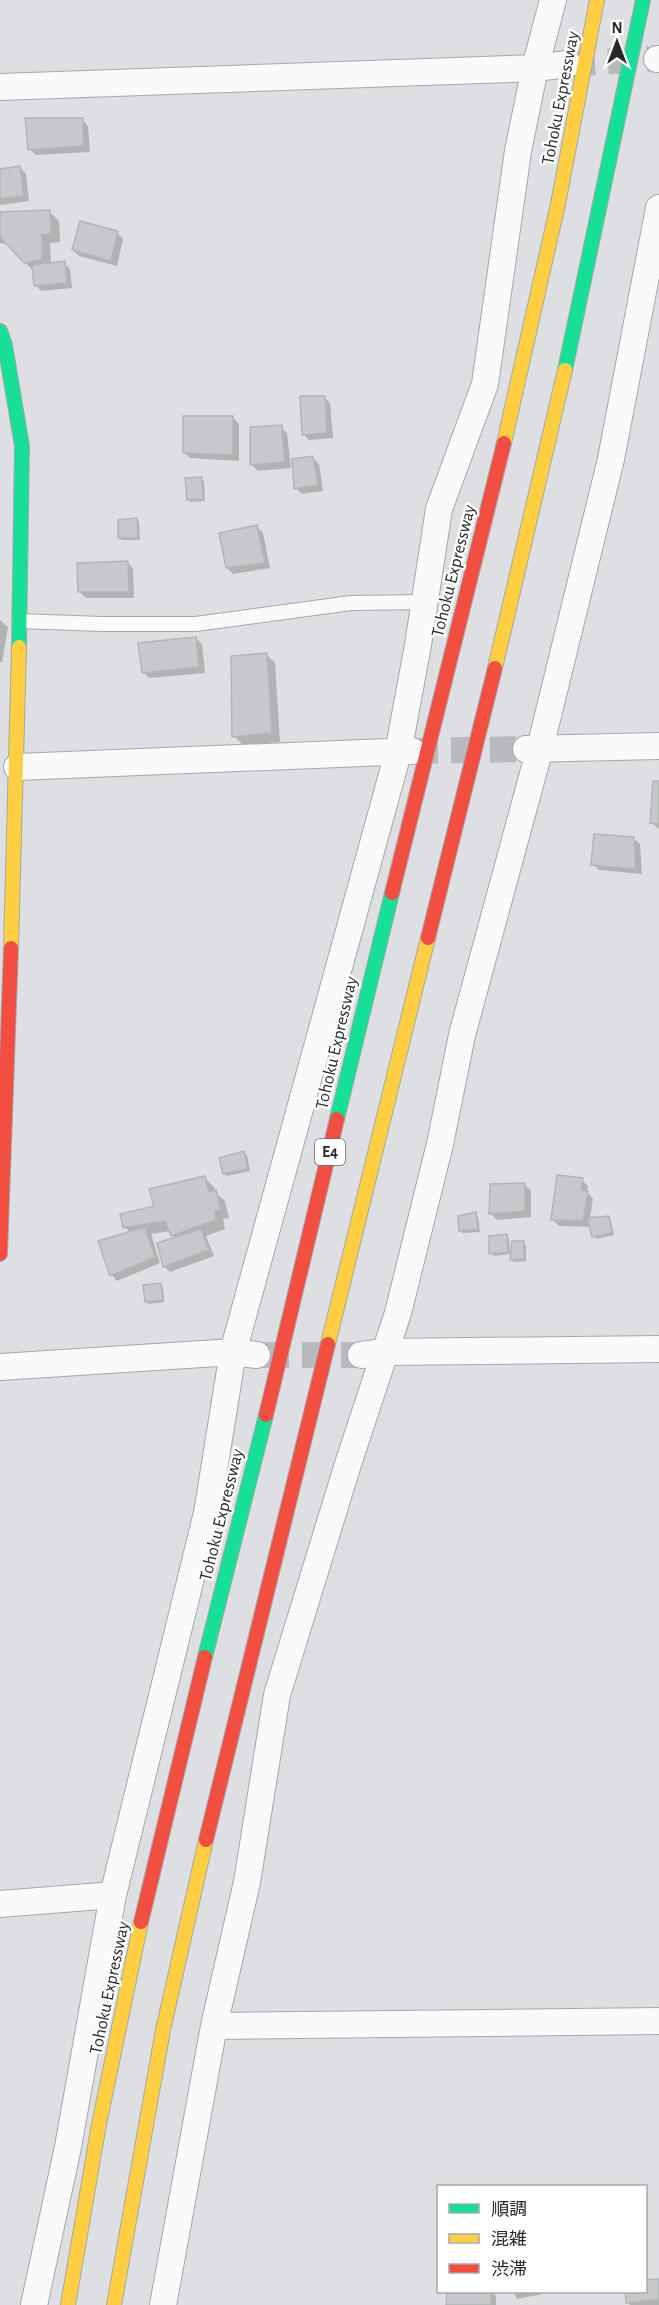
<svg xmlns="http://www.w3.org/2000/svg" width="659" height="2305" font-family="'Alegreya Sans','Noto Sans JP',sans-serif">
	<rect width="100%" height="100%" fill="#dddfe2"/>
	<!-- shadow -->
	<path fill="#0003" d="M82,120L88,126L90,152L36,155L30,149Z
		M20,167L26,174L29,201L0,205V170Z
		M50,212L59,221L60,242L50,243L51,265L64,263L70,269L72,288L41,291L35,285L34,272L10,245L0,243V214Z
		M117,233L123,239L117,266L79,256L73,250Z
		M324,397L330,403L333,438L309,440L303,434Z
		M233,418L239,424V461L190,458L184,452Z
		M281,427L287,433L291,468L258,471L252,465Z
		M313,458L319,464L323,491L302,494L296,488Z
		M202,478L204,481L205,501L191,502L188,499Z
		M137,519L139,522L140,540H122L119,537Z
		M257,527L263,533L270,568L233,574L227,568Z
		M127,562L133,568L134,598H86L80,592Z
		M0,620L8,627L2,662H0Z
		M196,638L202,644L205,673L149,678L143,672Z
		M266,654L275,663L280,742L243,745L234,736Z
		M659,783V829L651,822Z
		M633,838L640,844L642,874L599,870L593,864Z
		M244,1153L247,1155L250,1171L227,1176L224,1174Z
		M205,1178L214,1187L215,1192L225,1201L229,1218L223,1219L225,1229L206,1236L214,1256L170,1272L164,1266L176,1239L170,1231L151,1234L160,1263L117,1281L112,1275L131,1233L125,1227Z
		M582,1180L588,1186L587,1192L593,1199L590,1219L608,1218L611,1220L614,1235L596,1239L591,1227L559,1226L553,1220Z
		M525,1185L531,1191V1217L497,1220L491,1214Z
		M476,1214L478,1217L480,1232L463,1233L460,1231Z
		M506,1236L509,1238L510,1254L494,1256L491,1253Z
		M523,1243L526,1246V1261L514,1262L512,1260Z
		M160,1284L163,1287L164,1302L149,1304L146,1301Z
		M659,2281V2305H630L628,2302L626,2292H646V2282Z
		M448,2292H492L496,2296V2305H448Z
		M514,2292H542L543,2294L517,2299Z"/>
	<!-- building -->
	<path fill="#c6c8cb" stroke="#b3b5b7" stroke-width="1.5" d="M25,118H83L84,146L28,150Z
		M20,166L24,196L0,199V169Z
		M50,210L51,234L42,235V260L24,263L0,237V212Z
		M80,221L118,231L111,261L72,250Z
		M65,261L67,283L34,286L32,265Z
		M300,396H325L327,433L302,435Z
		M183,416H233V455L183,453Z
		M282,425L285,462L250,465V427Z
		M313,456L318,485L294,489L292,459Z
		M202,477L203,499L187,500L185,478Z
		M137,518L138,538H118V520Z
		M257,525L265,563L226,568L219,533Z
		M128,561L129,592H78L77,563Z
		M196,637L199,667L142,673L138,643Z
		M267,653L272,733L232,737L231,656Z
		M653,781H659V824L650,823Z
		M594,834L634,837L636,869L591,865Z
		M244,1151L248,1169L223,1174L219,1158Z
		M557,1175L583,1178L581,1190L588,1191L583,1221L551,1220Z
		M205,1176L209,1192L216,1190L221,1210L215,1211L216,1220L171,1236L165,1221L123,1228L120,1214L154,1206L149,1189Z
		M525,1183V1211L489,1214L490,1184Z
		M476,1212L478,1229L459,1231L458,1216Z
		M609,1216L612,1233L592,1237L587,1218Z
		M145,1227L155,1257L110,1276L98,1241Z
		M201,1229L209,1250L163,1267L157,1243Z
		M507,1234L508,1252L489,1254V1236Z
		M512,1241H524V1259L510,1260Z
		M161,1283L163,1300L145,1302L143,1285Z
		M659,2279V2299L626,2303L625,2292H646V2280Z
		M447,2292H491V2305H446Z"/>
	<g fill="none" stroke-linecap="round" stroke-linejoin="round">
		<!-- street-tunnel -->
		<path stroke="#b9babd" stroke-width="26" stroke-dasharray="26 13" stroke-linecap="butt" d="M569,64L649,59
			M412,751L526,749
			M263,1355H361"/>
		<!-- lane casing -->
		<g stroke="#a5a7a9" stroke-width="16">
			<path id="lane" d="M19,621L101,624H196L351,603L425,602"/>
		</g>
		<!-- street casing -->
		<g stroke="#a5a7a9" stroke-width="28">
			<path id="street" d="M657,59H659
				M0,87L535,68L568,64
				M526,749L659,746
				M17,767L412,751
				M361,1355L384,1352L659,1349
				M0,1367L233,1352L257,1355
				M0,1904L113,1895
				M214,2026L659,2021
				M34,2305L68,2147L113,1895L207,1513L233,1352L398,753L418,645L439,509L485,384L518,151L535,68L553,0
				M163,2305L214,2026L247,1882L277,1695L348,1464L398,1313L440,1144L462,1035L540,748L611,459L659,208"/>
		</g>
		<!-- fast casing -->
		<g stroke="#a5a7a9" stroke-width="16">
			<path id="fast" d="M0,331L5,345L22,446L19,647
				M565,370L643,0
				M337,1119L392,893
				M205,1657L266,1415"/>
		</g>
		<!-- slow casing -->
		<g stroke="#a5a7a9" stroke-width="16">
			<path id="slow" d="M504,443L558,204L597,0
				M495,668L565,370
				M11,948L19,647
				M328,1344L428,938
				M68,2305L99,2124L141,1922
				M114,2305L163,2030L206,1840"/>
		</g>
		<!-- jam casing -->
		<g stroke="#a5a7a9" stroke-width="16">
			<path id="jam" d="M392,893L504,443
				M428,938L495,668
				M0,1254L11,948
				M266,1415L337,1119
				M206,1840L328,1344
				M141,1922L205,1657"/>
		</g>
		<!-- lane -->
		<use href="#lane" stroke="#fafafb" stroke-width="14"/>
		<!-- street -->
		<use href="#street" stroke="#fafafb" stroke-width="26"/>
		<!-- fast -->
		<use href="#fast" stroke="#16e098" stroke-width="14"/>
		<!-- slow -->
		<use href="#slow" stroke="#ffcf43" stroke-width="14"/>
		<!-- jam -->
		<use href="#jam" stroke="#f24e42" stroke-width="14"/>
	</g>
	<g text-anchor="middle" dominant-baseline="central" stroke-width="5" stroke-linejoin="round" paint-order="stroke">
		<!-- shield labels -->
		<rect fill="#fff" stroke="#68686b" stroke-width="1.5" x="315" y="1139" width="30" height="26" rx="4.5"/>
		<g font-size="16" font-weight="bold" fill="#27282b">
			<text x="330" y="1152">E4</text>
		</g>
		<!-- street labels -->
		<g font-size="18" fill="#27282b" stroke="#fff">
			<text transform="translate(561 98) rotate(-79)">Tohoku Expressway</text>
			<text transform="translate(454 571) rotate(-76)">Tohoku Expressway</text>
			<text transform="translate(337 1043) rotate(-77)">Tohoku Expressway</text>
			<text transform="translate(222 1515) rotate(-76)">Tohoku Expressway</text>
			<text transform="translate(110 1988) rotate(-78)">Tohoku Expressway</text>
		</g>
	</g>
	<!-- legend -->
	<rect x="437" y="2185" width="210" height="108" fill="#ffffff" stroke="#a9a9aa" stroke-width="1.5"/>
	<rect x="449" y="2204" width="30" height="9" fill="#16e098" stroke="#a9a9aa" stroke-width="1.5"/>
	<text x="491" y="2215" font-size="18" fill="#27282b">順調</text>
	<rect x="449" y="2234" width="30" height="9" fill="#ffcf43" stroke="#a9a9aa" stroke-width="1.5"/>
	<text x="491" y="2245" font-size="18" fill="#27282b">混雑</text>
	<rect x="449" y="2264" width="30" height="9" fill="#f24e42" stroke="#a9a9aa" stroke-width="1.5"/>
	<text x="491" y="2275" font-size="18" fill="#27282b">渋滞</text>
	<!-- north arrow -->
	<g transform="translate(617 42)" stroke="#ffffff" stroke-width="4.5" paint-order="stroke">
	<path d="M0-4.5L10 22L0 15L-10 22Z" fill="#27282b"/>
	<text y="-9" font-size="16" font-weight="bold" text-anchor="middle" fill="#27282b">N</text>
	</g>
</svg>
